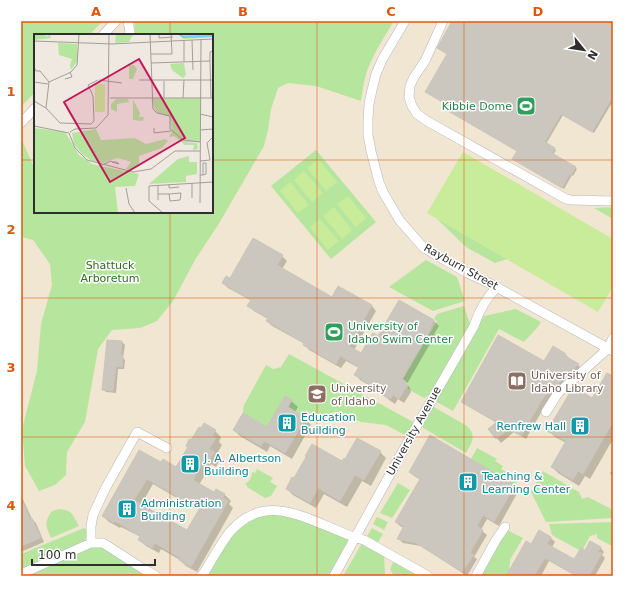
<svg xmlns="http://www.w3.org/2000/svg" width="634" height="597" font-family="'DejaVu Sans',sans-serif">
	<rect width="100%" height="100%" fill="#efe9e1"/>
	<!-- education -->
	<path fill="#f0e6d1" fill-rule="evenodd" d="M21,21H613V576H21ZM35,35H212V212H35Z"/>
	<!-- green -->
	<path fill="#b6e59e" d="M21,21H103L89,35H35V92L21,107Z
		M135,21H394C384,37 374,53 367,71C364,81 362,91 361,101L316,86L288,83L278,88L271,109L268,130L264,146L218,225L195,260L173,301L157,321L140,328L112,330L98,349L85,422L67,452L66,475L55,485L39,491L25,466L22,429L37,371L41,324L52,285L50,264L33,240L21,237V141L22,140L35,170V212H212V35H134Z
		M316,150L376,222L331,259L271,186Z
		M613,207V219L594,208Z
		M436,218L507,259L495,263L466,247Z
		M426,260L457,277L465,301L433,311L389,287Z
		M464,306L470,324L430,394L424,398L408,389V383L403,379L437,321L434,319L437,314Z
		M516,309L541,322L537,328L524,342L499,329L453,411L435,401L484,316Z
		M289,354L415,423L407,436L386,425L361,422L338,412L306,418L288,407L292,400L269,428L243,413V409L244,405L266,365L273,369L281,367Z
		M432,406L467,426C477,436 472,442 466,453L420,426Z
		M477,448L497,459L495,461L503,466L501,469L519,479L515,485L471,459Z
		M257,469L273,478L270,482L277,486L271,496L265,498L247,487V485L245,484C250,481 252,478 252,472L255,473Z
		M543,471L579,492L582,499L588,497L613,510V518L546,522L531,492Z
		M398,483L410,490L392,518L380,513Z
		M58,509C73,510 72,514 79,526L51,538C46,527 44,523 51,512Z
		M285,511L355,538L334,576H201L245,518Z
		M377,517L388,522L384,530L373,524Z
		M613,522V544L612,546L597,538V534L590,536L583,549L581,548L579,550L552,535L549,524Z
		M84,528L87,530L85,541L21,569V554Z
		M372,528L383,534L378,542L367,536Z
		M507,530L523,538L510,560L509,576H481Z
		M364,540L384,555L385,574L383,576H343Z
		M103,543L156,576H21Z
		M395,558L428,576H394L390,569Z"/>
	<!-- pitch -->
	<path fill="#c9ec9a" d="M463,152L613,239V287L598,312L427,213Z
		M318,159L337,182L326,191L307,168Z
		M304,171L323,193L312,202L294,180Z
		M290,182L309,205L298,213L280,191Z
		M348,196L366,218L356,227L337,204Z
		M334,207L352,230L342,239L323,216Z
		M320,219L339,241L328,250L310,227Z"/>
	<!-- shadow -->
	<path fill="#0003" fill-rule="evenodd" d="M453,21H613V101L594,133L563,115L546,144L556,150L553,155L577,169L573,176L572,175L564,189L516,160L518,151L447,104L448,54L438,48Z
		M282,256L287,261L282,269L332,298L338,287L372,306L376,311L354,350L361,355L379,338L400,301L434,321L439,326L434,334L435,335L407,384L410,388L411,392L404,403L398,399L395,404L389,400L384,395V394L360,380L356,375L359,368L346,361L341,368L309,350L305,344L272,326L267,321L268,319L254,311L249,306L252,301L228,288L223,283Z
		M122,342L125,345L123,358L125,360L124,369H118L116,393L106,392L103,389Z
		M553,348L566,355L570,359V360L578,365L582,369L547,402L526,439L514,432L501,443L489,429L497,423L466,405L462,401L545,363Z
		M613,378V439L590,479L585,476L579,486L558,473L552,467L566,443L555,437L549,431L593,399Z
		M291,401L298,407L295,412L305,418L311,425L292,459L270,446L267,452L240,436L234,430L268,428Z
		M215,431L221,437L219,442L222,445L216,455L220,459L216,467L211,464L199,485L215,493L216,490L225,495L231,501L229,504L233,508L197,572L186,566L180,560L161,549L159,553L146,546L139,540L141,537L121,527L120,528L109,522L103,516L161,464L176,468ZM153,484L194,508L196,505L201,508L188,532L141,505Z
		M430,437L515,486L519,490L499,526L487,519L481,530L487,535L474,557L477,559L467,576L421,546L403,543L399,539L404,528L400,526L396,522L421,480L414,476L410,472Z
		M380,452L386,458L371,486L362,481L347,507L324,494L316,508L293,495L287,489L346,461Z
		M613,469V477L610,473Z
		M21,495L32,519L36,523L44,542L21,552Z
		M539,531L551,538L555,542L552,547L575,560L586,552L600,547L604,552L602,555L605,558L595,576H576L549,561L541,576H507L531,545Z"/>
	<!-- building -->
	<path fill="#cbc7bf" stroke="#cbc5ba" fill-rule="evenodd" d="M452,21H613V96L592,132L561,114L545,142L555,148L552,153L576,167L571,175L570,174L562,188L512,159L517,151L443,108L446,104L425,92L447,54L437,48Z
		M253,238L283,255L277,265L332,297L338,286L372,305L349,346L361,353L373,333L378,336L399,300L434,320L430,329H431L402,379L406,382L407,386L399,399L393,395L390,399L382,395L384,392L361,380L362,379L354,375L359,367L340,356L336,364L303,345L304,343L266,321L268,318L247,306L251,300L222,283L226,276L230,278Z
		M498,335L544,361L553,346L566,354L565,356L579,364L543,398L521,436L509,429L496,439L488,429L497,422L461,402Z
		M107,340L122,341L121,355L123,356L122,367L116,366L113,391L102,390Z
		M607,373L613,376V422L583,474L578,471L573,480L551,467L566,441L547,431L572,389L574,387L592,398Z
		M285,396L292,400L288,407L306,418L285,453L264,441L261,446L233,430L243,413L267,427Z
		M204,423L216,430L212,436L216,438L209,449L215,452L209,461L205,459L193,480L214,492L216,489L225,494L223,498L228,501L191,567L179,560L180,558L155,543L152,548L138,540L140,536L115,521L114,523L102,516L139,450L161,462L163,459L176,467L188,447L186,446L189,439L191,440L199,427L201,428ZM147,479L188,503L190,499L201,506L187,530L134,500Z
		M430,435L515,485L494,522L483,515L477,526L483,530L470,553L474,555L462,572L416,543L397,539L404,526L395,522L420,479L409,472Z
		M357,438L381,451L364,480L355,475L340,501L318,488L310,503L286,489L292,477L294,478L306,457L305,456L312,444L342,461L344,458L345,459Z
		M21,498L30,519L32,518L41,538L21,546Z
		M539,530L551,537L547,544L574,559L581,548L585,550L590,541L601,547L598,552L602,553L589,576H577L545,558L534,576H506L526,541L531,544Z"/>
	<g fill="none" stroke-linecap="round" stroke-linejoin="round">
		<!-- minor casing -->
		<g stroke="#b4b7c1" stroke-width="10">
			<path id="minor" d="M128,21L130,32L129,35
				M405,21L382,60L376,74L372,90L369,104L368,119V135L371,151L379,182L383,192L400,221L424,248L467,273L491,284L613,351
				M443,21L425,61L414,77L410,86L409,97L412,106L417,114L427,121L566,199L571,200L613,201
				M103,35L116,21
				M21,123L35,108
				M546,412L558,393L602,354L608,348L613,338
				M91,543V526L93,515L105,489L137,432L167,448
				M21,574L91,543H103L142,568L156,576
				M201,576C206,571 208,566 211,561C217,551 223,541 229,533C232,529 235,527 238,524C277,490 323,530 364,540L428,576
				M334,576L410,438L474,326C479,311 486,298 497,287
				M476,576L496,540L505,527"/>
		</g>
		<!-- minor -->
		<use href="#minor" stroke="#fff" stroke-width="9"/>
	</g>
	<!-- grid -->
	<path fill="none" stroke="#df570e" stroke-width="1" stroke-opacity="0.55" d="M170,21V35M317,21V576M464,21V576M21,160H35M212,160H613M170,212V576M21,298H613M21,437H613"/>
	<!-- icons -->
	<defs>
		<g id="stadium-square" transform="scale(1)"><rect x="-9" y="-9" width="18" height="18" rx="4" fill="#2e9e5b" stroke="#fff"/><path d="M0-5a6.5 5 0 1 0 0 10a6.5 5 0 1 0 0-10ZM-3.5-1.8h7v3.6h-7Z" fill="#fff"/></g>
		<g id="library-square" transform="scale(1)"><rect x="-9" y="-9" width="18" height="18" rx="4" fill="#8d6e63" stroke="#fff"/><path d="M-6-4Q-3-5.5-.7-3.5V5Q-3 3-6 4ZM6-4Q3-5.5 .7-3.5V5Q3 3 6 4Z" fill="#fff"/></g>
		<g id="university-square" transform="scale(1)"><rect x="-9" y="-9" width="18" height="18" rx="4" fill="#8d6e63" stroke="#fff"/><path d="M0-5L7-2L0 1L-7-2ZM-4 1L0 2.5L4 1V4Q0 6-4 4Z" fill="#fff"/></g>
		<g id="building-square" transform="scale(1)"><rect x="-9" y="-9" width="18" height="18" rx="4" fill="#0f9aa8" stroke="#fff"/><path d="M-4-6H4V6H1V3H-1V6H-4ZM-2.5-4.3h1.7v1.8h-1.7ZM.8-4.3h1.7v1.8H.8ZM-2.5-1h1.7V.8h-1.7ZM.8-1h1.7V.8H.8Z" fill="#fff"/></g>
	</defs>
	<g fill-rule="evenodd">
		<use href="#stadium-square" x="526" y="106"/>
		<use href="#stadium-square" x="334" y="332"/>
		<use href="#library-square" x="517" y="381"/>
		<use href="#university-square" x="317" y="394"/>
		<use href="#building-square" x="287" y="423"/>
		<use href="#building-square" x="580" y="426"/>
		<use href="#building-square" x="190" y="464"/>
		<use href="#building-square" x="468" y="482"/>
		<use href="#building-square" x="127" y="509"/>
	</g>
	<g text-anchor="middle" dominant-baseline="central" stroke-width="3" stroke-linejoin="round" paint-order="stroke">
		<!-- leisure labels -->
		<g font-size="11" fill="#27864d" stroke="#fff" text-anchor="end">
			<text x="512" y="106">Kibbie Dome</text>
			<text x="348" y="326" text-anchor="start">University of<tspan x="348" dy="13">Idaho Swim Center</tspan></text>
		</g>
		<!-- park labels -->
		<g font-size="11" fill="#2c6e1b" stroke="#fff">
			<text x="110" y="265">Shattuck<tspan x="110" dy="13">Arboretum</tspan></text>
		</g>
		<!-- street labels -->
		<g font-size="11" fill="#2e2e2e" stroke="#fff">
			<text transform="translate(461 267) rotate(29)">Rayburn Street</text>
			<text transform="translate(414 431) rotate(-61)">University Avenue</text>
		</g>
		<!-- education labels -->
		<g font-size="11" fill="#785e54" stroke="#fff" text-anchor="start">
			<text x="531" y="375">University of<tspan x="531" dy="13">Idaho Library</tspan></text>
			<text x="331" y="388">University<tspan x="331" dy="13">of Idaho</tspan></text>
		</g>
		<!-- culture labels -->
		<g font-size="11" fill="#0d838f" stroke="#fff" text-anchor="start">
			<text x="301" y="417">Education<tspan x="301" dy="13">Building</tspan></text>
			<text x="566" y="426" text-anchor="end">Renfrew Hall</text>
			<text x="204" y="458">J. A. Albertson<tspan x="204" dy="13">Building</tspan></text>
			<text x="482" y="476">Teaching &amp;<tspan x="482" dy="13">Learning Center</tspan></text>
			<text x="141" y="503">Administration<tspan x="141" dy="13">Building</tspan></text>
		</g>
	</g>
	<!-- overview -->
	<g transform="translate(34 34)">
		<rect width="179" height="179" fill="#efe9e1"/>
		<path d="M0,0H12L11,3L16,1L17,4L0,6ZM82,0H99L95,8L81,9ZM148,0H179V3L149,5ZM24,9L43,10L44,26L37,36L36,31L38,25L25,21ZM150,29L152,41L149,44L138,36L136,30ZM95,31H100L103,35L99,45H95ZM117,64H167L166,108H152L163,109L164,115L159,116L160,111H151L140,102L135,103L138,97L136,83L122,78ZM82,65H94L95,68L83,70V78L77,75V70ZM99,65L106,79L105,83H110L109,87L99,86ZM0,94L31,98L45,121L58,130L105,140L101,152L81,153L84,179H0ZM62,95L67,106L101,104L112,110L131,105L134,107L128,114L105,122V130L97,137L92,135L97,128L84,124L68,129L58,127L48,120L40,110L38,99ZM155,122V128H163V140L152,142V148L115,150L144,125Z" fill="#b6e59e"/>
		<path d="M61,50H71V78H61Z" fill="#c9ec9a"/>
		<path fill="none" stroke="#75cff0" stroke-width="2" d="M145,0L149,3L179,2"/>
		<path fill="none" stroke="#a29e99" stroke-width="1" d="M116,0L119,75L123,79L136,82V95L149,106L166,108M125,0V4L139,3M150,6V28M158,6L159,36M0,7L78,10L179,5M117,20H138L137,0M176,27V18L179,17M117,29L176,27L177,64M0,33L2,37H6L15,48M31,45L38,43L36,38M65,46L88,49M105,46H179M130,47V64M0,48L14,50M76,64H179M149,64L150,46M0,67L12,74L26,89L57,90L60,87L59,62L54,51L64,46M12,74L15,48L37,38L43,31L45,0M166,80L179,83M0,92L35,99M120,94V99L137,97M166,96L179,95M36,98L41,95L62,94L74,81L75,0M35,99L41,114L53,126L99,138L117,135L141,117H166M166,127L176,126L173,109L179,103M68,131L77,127L78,128H82L84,129L85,130L78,128M166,141H169V129H172V140L169,141M158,149V164M135,150V154L145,153M92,154L95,170L101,179M124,160H135L147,159L146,166L136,167L135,160M124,166V151M166,169L167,5M129,179L115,167V152L179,148"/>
		<path fill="#c2185b" fill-opacity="0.15" stroke="#c2185b" stroke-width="2" d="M105,25L151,104L76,148L30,68Z"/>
		<rect width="179" height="179" fill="none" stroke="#2e2e2e" stroke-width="2"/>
	</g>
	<!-- border -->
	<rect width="634" height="597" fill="none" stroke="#ffffff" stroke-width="44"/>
	<!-- north arrow -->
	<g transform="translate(584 50) rotate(120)" stroke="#ffffff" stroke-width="3" paint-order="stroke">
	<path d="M0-3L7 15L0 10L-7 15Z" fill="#2e2e2e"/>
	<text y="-6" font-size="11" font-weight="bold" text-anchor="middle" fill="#2e2e2e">N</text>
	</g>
	<!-- scale -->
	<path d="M32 559v6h123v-6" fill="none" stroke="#2e2e2e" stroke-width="2"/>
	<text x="38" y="559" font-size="12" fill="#2e2e2e" stroke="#ffffff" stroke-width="3" paint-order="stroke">100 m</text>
	<rect x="22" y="22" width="590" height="553" fill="none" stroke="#df570e" stroke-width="1.5"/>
	<g font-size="13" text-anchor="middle" font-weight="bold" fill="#df570e">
		<text x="96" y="16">A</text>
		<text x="243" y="16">B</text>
		<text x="391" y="16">C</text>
		<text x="538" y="16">D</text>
		<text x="11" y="96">1</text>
		<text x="11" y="234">2</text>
		<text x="11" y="372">3</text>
		<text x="11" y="510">4</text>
	</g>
</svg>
